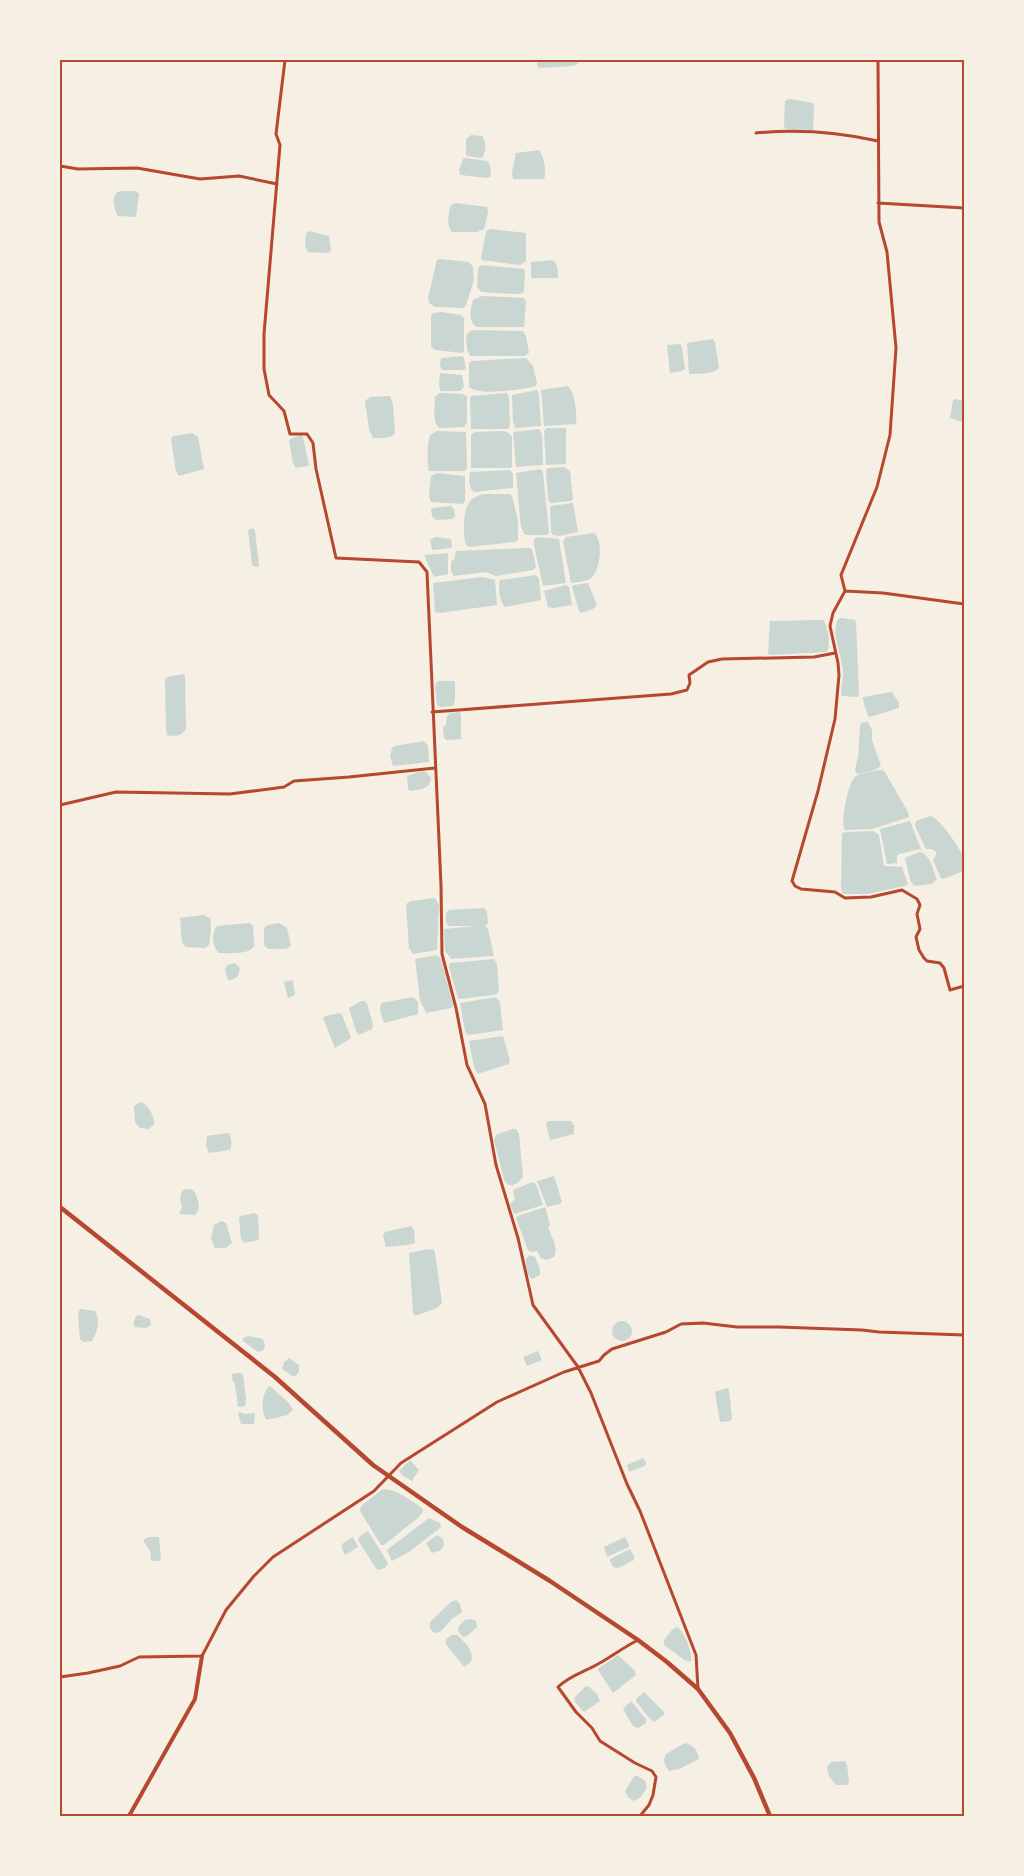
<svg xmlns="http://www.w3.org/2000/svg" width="1024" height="1876" font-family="Jost,sans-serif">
	<rect width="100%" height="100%" fill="#f6efe4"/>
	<!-- water -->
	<path fill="#c9d6d2" d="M537,60H577L578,64L572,66L539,68L537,65Z
		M789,99L813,103L814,106L813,130L786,129L784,127L785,101Z
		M471,135L482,136C487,142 486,152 482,158L467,156L466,155V139Z
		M539,150C544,156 547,172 544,179H513L512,173L516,153Z
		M465,158L487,161L490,165L491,176L487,178L460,175L459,170L463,159Z
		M122,191H135L139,194L136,217L118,216C114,208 111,200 117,192Z
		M455,203L487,207L488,213L484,229L477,232H452C446,225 449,215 450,206Z
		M491,229L526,233V261L520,265L482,260L481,258L486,231Z
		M309,231L329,236L331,250L329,253L308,252C304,247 305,241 306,234Z
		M440,259L469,262L473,267L474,280L466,305L463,308L435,307L429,303L428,298L437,260Z
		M553,260C558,264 558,272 558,278H531V262Z
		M481,265L524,269L525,271L524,292L520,294H515L481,292L477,287L478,268Z
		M482,296L524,298L526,302L524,327H477C467,320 471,309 473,300Z
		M441,312L461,315L464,318V352L462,353L435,350L431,347V316L433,313Z
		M475,330L523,331L526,336L529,353L524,356H470L467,350L466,335L470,331Z
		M713,339L715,343L719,368C713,375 699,373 689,374L687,343Z
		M680,344L682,347L685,369L682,371L670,373L667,345Z
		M462,356L464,358L466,368L464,370H442C440,367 439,361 442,358Z
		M526,358L533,366L537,383L535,386C522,390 478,396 469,387V363L471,361Z
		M440,373L462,375L464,387L460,391H441L439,386Z
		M568,386C575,392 577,414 576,424L544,426L541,390Z
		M537,390L539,395L541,426L515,428L513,421L512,395Z
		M439,393L462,394L467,396V423L464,427L439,428C432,421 435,407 435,397Z
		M507,393L509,397L510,427L507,429H471L470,398L471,396Z
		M390,396L393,405L395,433C391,439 380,438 373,438L369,429L365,401L370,397Z
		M956,399L964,401L963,422L950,418L953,400Z
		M547,428H566V464L546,465L544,431Z
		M539,429L542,434L543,465L516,467L513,432Z
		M437,431L466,432L467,467L465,471H429C427,465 427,442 430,436C432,433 433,433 437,431Z
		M504,431L509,433L512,437V467L510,468H471V434L475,432Z
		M193,433L198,437L204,469L179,476L176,471L171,439L173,436Z
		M300,435L303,437L309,465L308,466L296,468L293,463L289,441L292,438Z
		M564,467L570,471L573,499L571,501L550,503L548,499L546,470L548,468Z
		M540,469L543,472L549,533L547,535H525L521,527L516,473Z
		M510,470L513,474V488L474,492L471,489L469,481L470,472Z
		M437,473L465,476V501L463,504L431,502L429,497L431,476Z
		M483,494H510L512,496L518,521V540L515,542L470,547L466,545C464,539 464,534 464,529C464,512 465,499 483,494Z
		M573,503L578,532L560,536L553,535L551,532L550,506Z
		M451,506L454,509L455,517L452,519L436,520L432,516L431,509L433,508Z
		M253,528L255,531L259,565L258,567L253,566L252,564L248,530Z
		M594,533C604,540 600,572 591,578C586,582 576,582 571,583L563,541L566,537Z
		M435,537L451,539L452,548L432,550L430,540Z
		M537,537L559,539L566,583L543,586L534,545V539Z
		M528,548L532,549L536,567L533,570L496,576L486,572L454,576L451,571V561L454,560L456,551Z
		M448,553V574L434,577L426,560L425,555Z
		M536,575L539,579L541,600L505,607C499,601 498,587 500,580Z
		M482,577L495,580L497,605L440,613L435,612L433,583Z
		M588,583L597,605L593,609L581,613L579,611L572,587L574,585Z
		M566,585L569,587L572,605L553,608L548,607L544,591Z
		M841,618L855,620L856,623L859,696L857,697L842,696L841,693C841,686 843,680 843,673C843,656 830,635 838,619Z
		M823,620C828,626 831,645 827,652L771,655L768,654L770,621Z
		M183,674L185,676L186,728C183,736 174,737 167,735L166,728L165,679L168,677Z
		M438,681H453L455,682V699L453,706L440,707L437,705L435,686Z
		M892,692L899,703V708L870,717L868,716L863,700V697Z
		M460,712L461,716V739L447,740L444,738L443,727L446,725L447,717L450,713Z
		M868,722L872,730V740L881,766L875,770L857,774L855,770L858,757L860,726L861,723Z
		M424,741L428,746L429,762L393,766L390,756L392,748L395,746Z
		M878,770H882L885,772L908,812L909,817L872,829L845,830C840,824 848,783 855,777C860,772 872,772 878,770Z
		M422,771L426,772L431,778L429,785L423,789L410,791L408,788L407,776Z
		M931,816C939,818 962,850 964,860C965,864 964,868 963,871L943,879L940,877L933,860L936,855V852L932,849H926L915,826L916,821Z
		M910,821L921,849L899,854L897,856V863L887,864L880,829Z
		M873,831L879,835L884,866L902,867L908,884L905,886L867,894H843L841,888L842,833L846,832Z
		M919,852C930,853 933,870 937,879L932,884L914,886L910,880L905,858Z
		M435,898L439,905L437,950L413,954L409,948L406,904L411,901Z
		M484,908L487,912L488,923L485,926L488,929L494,956L451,959L445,951L444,929L476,926H448L446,922V913L449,910Z
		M203,915L210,918L211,929L209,945L205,948L186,947L182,943L180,918Z
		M250,923L253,926C253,932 255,941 254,946C251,955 226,953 219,953C212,947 211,933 217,926Z
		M279,923L287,928L291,946L286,949H268L264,945V928L268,925Z
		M437,955L441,959L453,1006L451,1008L426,1013L420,1000L415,959Z
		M494,959L497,964L499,992L494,995L460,999L458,998L449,967L450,963Z
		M235,963L240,968L238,976L232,980H228L225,970L227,965Z
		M293,980L295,995L288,998L284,982Z
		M413,997L418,1002V1014L384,1023L380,1011L381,1003Z
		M496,997L500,1002L503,1030L468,1035L465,1031L460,1003Z
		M361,1001H364L367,1003L373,1025L372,1029L359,1035L356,1031L349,1008Z
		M339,1013L342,1015L351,1038L335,1048L323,1018L326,1016Z
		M503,1036L510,1061L509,1064L478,1074L474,1067L469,1041Z
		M141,1102C149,1105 154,1116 154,1124L149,1129L140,1128L135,1122L134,1106Z
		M549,1121H571L574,1125V1134L550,1140L546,1123Z
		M512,1129H516L519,1134L523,1177C519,1182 515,1186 508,1185L504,1180L494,1140L496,1135Z
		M228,1133C232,1136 232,1146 230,1150L209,1153L206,1146L207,1136Z
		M554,1176L562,1202L559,1204L547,1207L537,1181Z
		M533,1182L536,1184L543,1205L514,1214L510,1204L515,1199L513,1190Z
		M185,1189L193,1190C198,1197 202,1209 195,1215L179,1214L182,1207L180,1198L182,1191Z
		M545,1207L550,1224L548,1227L554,1242L556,1251L554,1257L546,1260L541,1258L537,1251L531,1252L528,1250L516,1218L518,1216Z
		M254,1213L258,1215L259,1240L244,1243L241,1239L239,1218L241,1216Z
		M222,1221L226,1223L232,1243L226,1248H215L211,1238L214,1225Z
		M411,1226L414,1230L415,1243L407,1245L386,1247L383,1236L385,1232Z
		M429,1249L434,1250L435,1253L442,1303L437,1308L415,1316L413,1312L409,1253Z
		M529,1255L535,1257L540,1269V1275L532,1279C526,1275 526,1266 526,1259Z
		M80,1309L95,1311C101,1320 97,1333 92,1341L83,1342L80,1339L78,1314Z
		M139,1315L150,1319L151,1325L146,1328L135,1327L133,1324L136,1316Z
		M612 1331a10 10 0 1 1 20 0a10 10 0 1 1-20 0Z
		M248,1336L263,1339L265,1345L264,1350L258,1352L243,1341V1338Z
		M538,1351L542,1360L527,1366L523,1357Z
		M289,1358L299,1365V1372L294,1377L282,1369L284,1362Z
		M236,1373H241L243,1375L246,1399L245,1406L238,1407L235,1384L232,1379V1374Z
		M270,1386L290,1404L293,1410L287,1415L267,1420C260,1413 262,1390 270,1386Z
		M727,1388L729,1389L732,1419L730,1421L720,1422L715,1392Z
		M239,1412L245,1414L255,1413L254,1424H241L238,1414Z
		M643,1458L646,1462L645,1466L629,1472L627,1465Z
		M410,1460L419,1470L412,1481L403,1476L399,1471Z
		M383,1489C396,1489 412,1501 422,1508L423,1511L419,1517L384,1545H381L360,1511L361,1506Z
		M429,1518L440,1523L441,1527L409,1552L392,1561L387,1550Z
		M368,1531L388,1563L385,1568L378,1570L375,1567L358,1540L360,1536Z
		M437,1535L443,1539L444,1546L441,1550L432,1553L426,1543Z
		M149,1537H159L161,1559L160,1561H152L150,1558L151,1553L143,1540Z
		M353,1537L358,1547L345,1555L342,1549V1544Z
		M625,1537L629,1545V1547L607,1557L604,1547Z
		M630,1549L634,1556V1560L618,1568L613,1567L610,1561V1559Z
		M456,1600L460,1604L462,1612L452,1619L440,1632L434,1633L430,1628V1622L451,1602Z
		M471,1619L476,1621L477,1627L467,1636L463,1637L458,1631V1627L465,1620Z
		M677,1627C684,1631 693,1652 691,1661H686L664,1645V1640L672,1630Z
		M452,1635H457C467,1644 481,1658 464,1667L446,1644V1639Z
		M618,1655L635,1671L636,1675L613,1693L598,1670L599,1668Z
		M588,1686L597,1694L600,1701L584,1712L575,1702L574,1698L585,1687Z
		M644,1692L664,1712V1715L654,1722L649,1718L636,1701L637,1698Z
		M631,1701L646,1719V1723L638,1728L633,1726L623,1709Z
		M685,1743C692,1744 699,1751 699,1759L679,1769L669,1771C665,1765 662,1761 666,1754Z
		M845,1761L847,1765L849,1782L847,1785H836L829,1776L827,1767L831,1762Z
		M634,1776H638L645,1781L647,1788L640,1798L633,1801L628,1797L625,1791Z"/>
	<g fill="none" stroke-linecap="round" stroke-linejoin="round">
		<!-- minor -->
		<path stroke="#b5482f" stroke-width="3" d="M285,60L276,134L280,145L264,334V369L269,395L284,411L290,434H307L313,443L316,469L336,558L419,562L427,572L441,885L442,954L456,1008L467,1065L485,1104L496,1165L518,1238L533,1305L578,1367L591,1393L627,1484L640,1511L696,1655L698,1689
			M878,60L879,222L887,252L896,348L890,435L877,487L841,575L845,591L833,613L830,626L838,663L839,675L835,719L818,791L792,881L795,886L801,889L835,892L845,898L871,897L902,890L917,899L920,905L917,914L920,929L916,937L919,950L924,958L927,961L940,963L944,968L950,990L964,986
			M756,133C797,129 838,132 878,141
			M60,166L78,169L137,168L200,179L239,176L277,184
			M878,203L964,208
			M845,591L883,593L964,604
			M432,712L671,694L687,690L690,683L689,675L708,662L722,659L814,657L835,653
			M60,805L116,792L230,794L284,787L294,781L349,777L435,768
			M638,1640C624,1647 611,1657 598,1664C584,1672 569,1676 558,1687L576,1712L592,1728L600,1741L635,1763L652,1771L656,1777L653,1795L649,1805L640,1816
			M60,1677L88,1673L120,1666L139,1657L202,1656L226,1610L254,1576L273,1557L374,1491L401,1463L497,1402L564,1372L599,1361L604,1355L612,1349L666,1332L681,1324L703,1323L737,1327H779L862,1330L879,1332L964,1335"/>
		<!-- tertiary -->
		<path stroke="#b5482f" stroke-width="4" d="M129,1816L195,1699L202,1656"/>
		<!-- primary -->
		<path stroke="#b5482f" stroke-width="4.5" d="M60,1207L275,1377L373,1465L462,1527L550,1581L638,1640L667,1662L698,1689L730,1733L754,1778L770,1816"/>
	</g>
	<!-- border -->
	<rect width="1024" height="1876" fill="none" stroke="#f6efe4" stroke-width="122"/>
	<rect x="61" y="61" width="902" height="1754" fill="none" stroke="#b5482f" stroke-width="2"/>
</svg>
